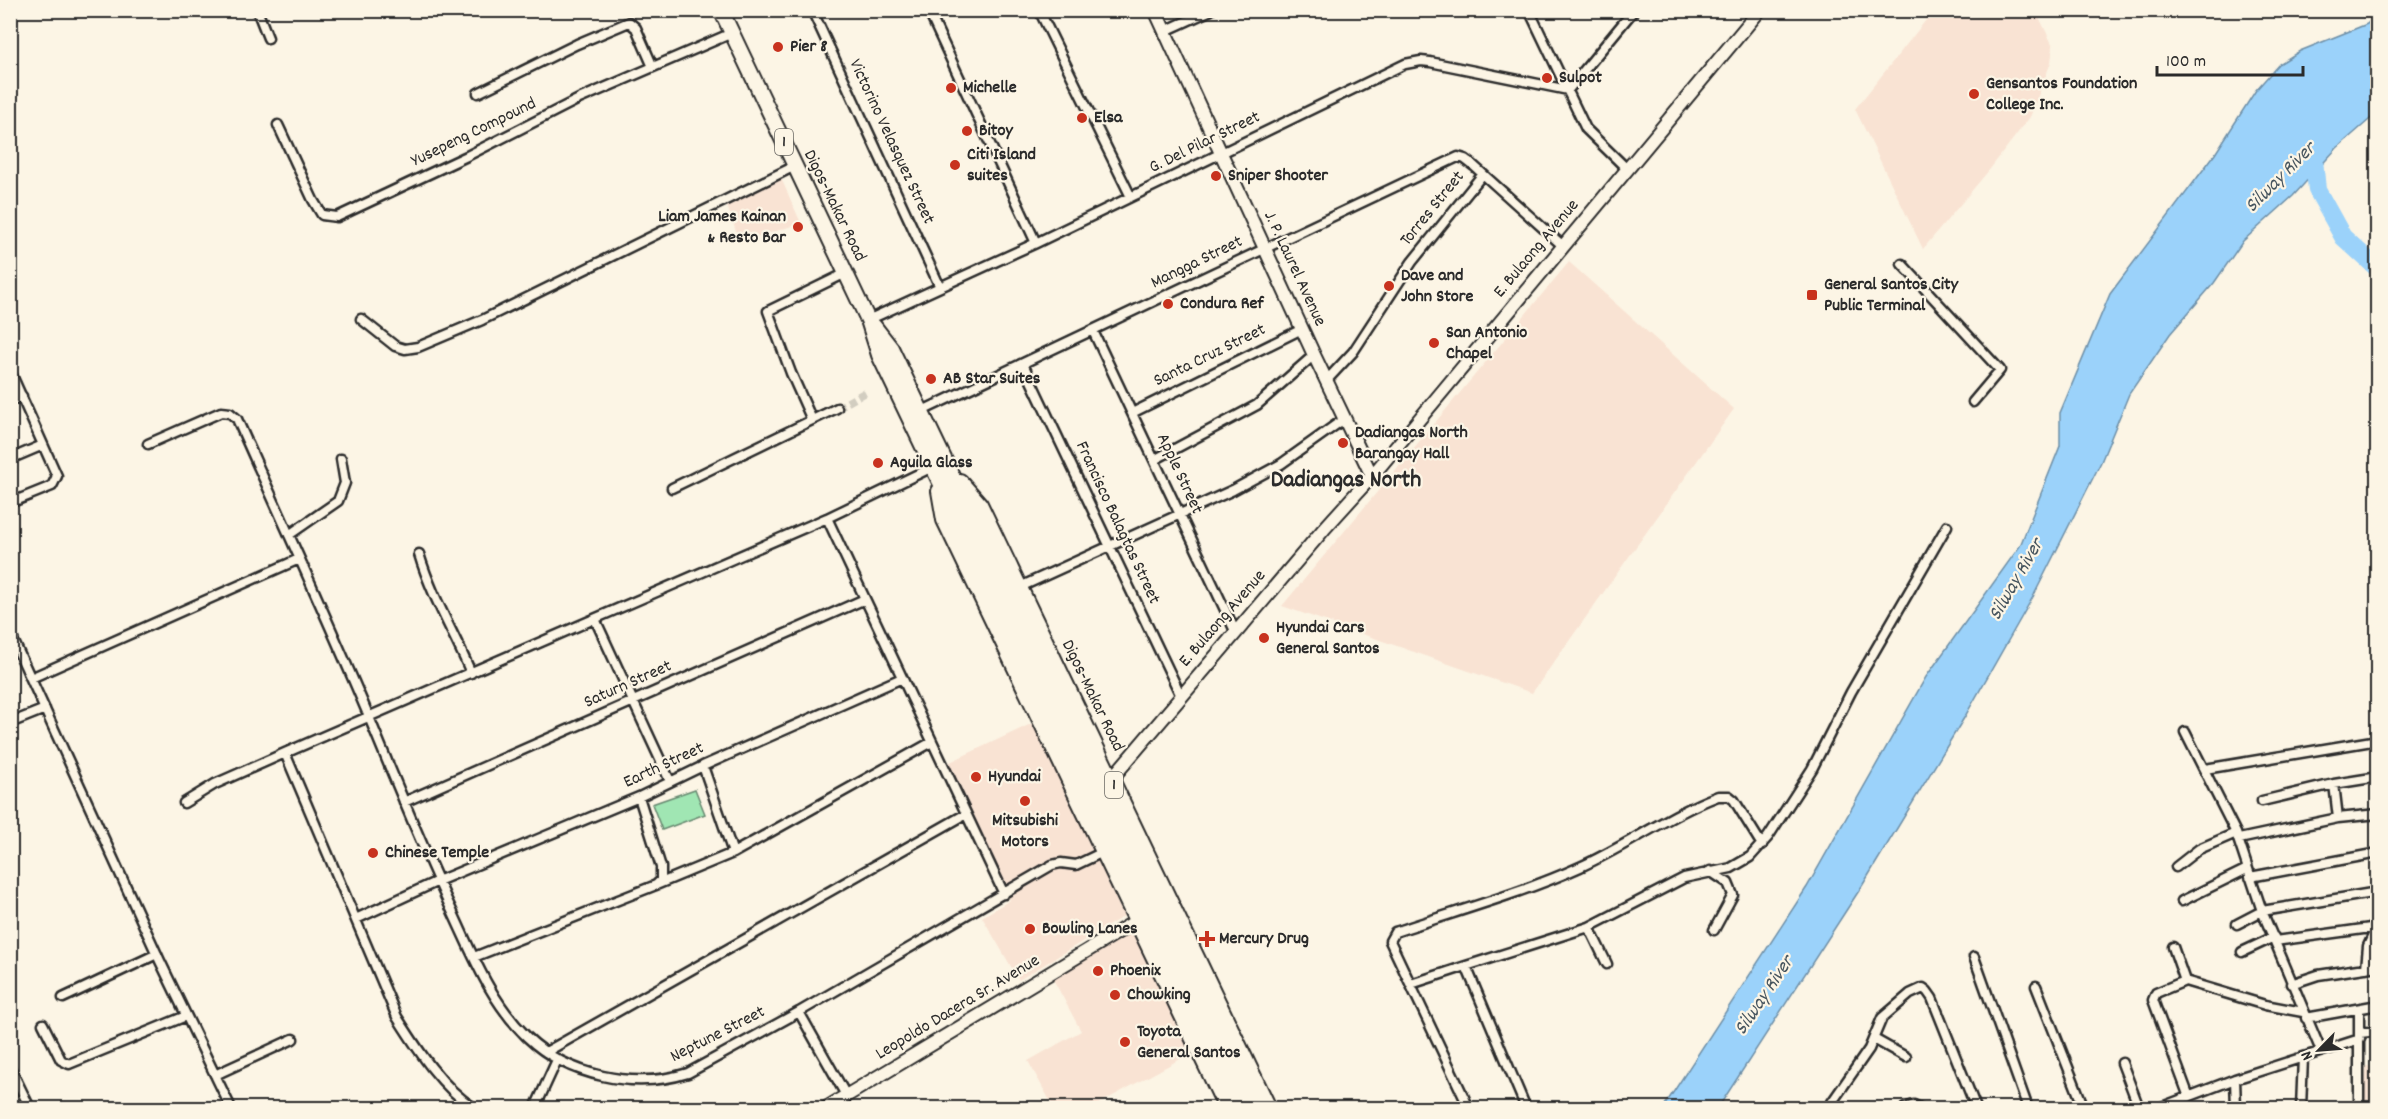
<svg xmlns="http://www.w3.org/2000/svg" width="2388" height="1119" font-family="Dekko,sans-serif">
	<rect width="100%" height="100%" fill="#fcf5e5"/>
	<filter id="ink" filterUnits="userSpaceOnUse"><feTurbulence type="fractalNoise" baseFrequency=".0167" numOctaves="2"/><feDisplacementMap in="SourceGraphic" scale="12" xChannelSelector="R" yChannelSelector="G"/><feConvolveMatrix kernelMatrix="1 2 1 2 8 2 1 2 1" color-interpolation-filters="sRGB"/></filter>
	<g filter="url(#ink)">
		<!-- built -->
		<path fill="#f9e3d3" d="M1934,10L2038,11V15L2053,46L2051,62L2030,117L1990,169L1923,249L1855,109Z
			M780,176L801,223L740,243L725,200Z
			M1569,262L1734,409L1532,693L1282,606Z
			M1033,723L1124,916L1019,980L982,917L1010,900L946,764Z
			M1133,931L1193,1052L1091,1108H1054L1028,1061L1081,1031L1053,979Z
			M2366,1066L2377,1067V1108H2363Z"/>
		<!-- green -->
		<path fill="#a0e6b3" stroke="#66886f" stroke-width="1.5" d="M695,789L705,814L662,830L652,804Z"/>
		<!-- water -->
		<path fill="#9bd2fa" stroke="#6e8fa7" stroke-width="1.5" d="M2377,14V113L2337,148L2293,196L2243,241L2214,283L2170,334L2129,394L2101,462L2034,595L1964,718L1862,886L1718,1108H1663L1807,887L1926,677L2020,546L2060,446V413L2110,294L2215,154L2256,90L2279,64L2300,51L2367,24Z"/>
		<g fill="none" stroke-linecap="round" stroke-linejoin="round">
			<!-- river -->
			<path stroke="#9bd2fa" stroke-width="18" d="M2313,150L2317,190L2343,237L2378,269"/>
			<!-- street-tunnel -->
			<path stroke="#d2cdc0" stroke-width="8" stroke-dasharray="8 4" stroke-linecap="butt" d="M837,408L866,392"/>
			<!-- street casing -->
			<g stroke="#2b2b2b" stroke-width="13">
				<path id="street" d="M257,10L268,38
					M812,10L940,287
					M928,10L1036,243
					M1039,10L1131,197
					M1529,10L1586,129L1628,170
					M724,16L735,10
					M1165,31L1211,10
					M478,93L577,44L629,22L636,28L653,67
					M278,125L313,200L322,215L337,217L467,156L579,99L732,33
					M1902,264L2000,370L1973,402
					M361,319L395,346L405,349L418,347L482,320L795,166
					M868,320L1036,243L1405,64L1421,61L1430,62L1568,90L1634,10
					M1093,331L1236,633
					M1023,364L1181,696
					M10,371L57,476L52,486L10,503
					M1326,381L1353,352L1412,262L1483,174
					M10,401L22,396
					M922,411L1458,157L1465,159L1474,166L1563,246
					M1132,413L1302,329
					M812,420L791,373L768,311L846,273
					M148,444L221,412L230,413L237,419C281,518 327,617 369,717C396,783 423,849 453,913C474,958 491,1002 527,1037C568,1076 634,1090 688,1073L799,1012L1052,865L1061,863L1076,865L1103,852
					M10,459L43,445
					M1154,460L1257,405L1314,355
					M672,488L837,408
					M827,518L1004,894
					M289,535L338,501L345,483L341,459
					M419,554C432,597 454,633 471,673
					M1020,587L1233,490L1281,464L1344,419
					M595,619L670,781
					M10,633L160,961L231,1108
					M31,678L299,559
					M10,723L45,709
					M2185,732L2236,833L2262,911L2321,1051
					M285,753L397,1017C418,1050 441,1087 474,1108
					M703,766L733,853L932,742
					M2205,769L2378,740
					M2334,784L2338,818
					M2262,801L2334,784L2378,777
					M404,802L865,599
					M184,803L215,784L285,753L827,518L945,461
					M2239,839L2338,818L2378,814
					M2176,867L2199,849L2236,833
					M1710,871L1728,883L1733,895L1714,930
					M2250,877L2378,853
					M656,885L733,853
					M2182,901L2247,869
					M356,919L438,881L639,797L703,766L902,678
					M2237,924L2262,911L2378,892
					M1589,927L1607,964
					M2275,941L2378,927
					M2173,947L2185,981L2265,1005L2303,1012
					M2242,952L2274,937
					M474,957L656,885L661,880V867L639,797
					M1974,957L2028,1108
					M2366,968L2368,946L2377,927
					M2185,981L2156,993L2153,1000L2189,1097
					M1411,984L1466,966
					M2291,984L2318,975L2378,966
					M2036,986L2084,1108
					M63,998L157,954
					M2359,1010V1108
					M799,1012L847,1097
					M2306,1018L2378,1005
					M43,1024L61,1060L69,1064L186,1016
					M2360,1033L2378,1031
					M1874,1039L1906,1057
					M546,1052L966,814
					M2122,1063L2139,1108
					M10,1067L30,1108
					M215,1075L293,1039
					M2235,1079L2236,1108
					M143,1108L145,1107
					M535,1108L557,1060
					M1469,1108L1390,941L1395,932C1457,911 1520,894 1580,867C1627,846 1670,814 1718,796H1729L1734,800L1762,845
					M1526,1108L1466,966L1589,927L1684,878L1731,868L1750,857L1768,837L1812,769L1851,692L1947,526
					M1828,1108L1869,1049L1882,1018L1910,994L1923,988L1927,991L1932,998L1976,1108
					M1905,1108L1914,1105L1920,1108
					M2159,1108L2235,1079L2360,1039
					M2301,1108L2303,1057"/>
			</g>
			<!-- secondary casing -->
			<g stroke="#2b2b2b" stroke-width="16">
				<path id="secondary" d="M1155,10L1314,355L1372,476
					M1107,784L1324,529L1372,476L1760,10
					M826,1108L1143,917"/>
			</g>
			<!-- primary casing -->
			<g stroke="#2b2b2b" stroke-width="18">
				<path id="primary" d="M721,10L868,320L879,355L1240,1108
					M874,326L891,348L1255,1108
					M960,481L980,504L1269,1108
					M939,491L944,520L1226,1108"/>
			</g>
			<!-- street -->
			<use href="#street" stroke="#fcf5e5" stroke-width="8"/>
			<!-- secondary -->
			<use href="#secondary" stroke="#fcf5e5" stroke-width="12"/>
			<!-- primary -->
			<use href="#primary" stroke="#fcf5e5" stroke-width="14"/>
		</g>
	</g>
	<!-- markers -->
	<g fill="#c8321e" stroke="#fcf5e5" stroke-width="2">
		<circle cx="778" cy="47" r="6"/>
		<circle cx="1547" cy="78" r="6"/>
		<circle cx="951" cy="88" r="6"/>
		<circle cx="1974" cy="94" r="6"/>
		<circle cx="1082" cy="118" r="6"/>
		<circle cx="967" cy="131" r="6"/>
		<circle cx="955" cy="165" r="6"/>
		<circle cx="1216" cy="176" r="6"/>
		<circle cx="798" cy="227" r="6"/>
		<circle cx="1389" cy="286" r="6"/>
		<rect x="1806" y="289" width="12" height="12" rx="3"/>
		<circle cx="1168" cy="304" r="6"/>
		<circle cx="1434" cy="343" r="6"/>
		<circle cx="931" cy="379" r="6"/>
		<circle cx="1343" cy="443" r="6"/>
		<circle cx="878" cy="463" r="6"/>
		<circle cx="1264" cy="638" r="6"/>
		<circle cx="976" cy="777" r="6"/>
		<circle cx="1025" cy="801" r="6"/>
		<circle cx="373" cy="853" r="6"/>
		<circle cx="1030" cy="929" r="6"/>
		<path d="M1204 930h6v6h6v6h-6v6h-6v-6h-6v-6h6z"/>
		<circle cx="1098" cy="971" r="6"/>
		<circle cx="1115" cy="995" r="6"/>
		<circle cx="1125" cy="1042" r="6"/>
	</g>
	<g text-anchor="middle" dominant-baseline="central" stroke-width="4.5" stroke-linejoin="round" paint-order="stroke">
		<!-- shield labels -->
		<g fill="#fcf5e5" stroke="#6a6863" stroke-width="1.5">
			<rect x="775" y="129" width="18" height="26" rx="4.5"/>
			<rect x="1105" y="772" width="18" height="26" rx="4.5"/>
		</g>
		<g font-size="16" font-weight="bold" fill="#2b2b2b">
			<text x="784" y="142">1</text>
			<text x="1114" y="785">1</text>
		</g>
		<!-- poi labels -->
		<g font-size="18" font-weight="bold" fill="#2b2b2b" stroke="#fcf5e5" text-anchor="start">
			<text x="790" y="47">Pier 8</text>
			<text x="1559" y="78">Sulpot</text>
			<text x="1986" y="84">Gensantos Foundation<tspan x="1986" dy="21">College Inc.</tspan></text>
			<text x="963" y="88">Michelle</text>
			<text x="1094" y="118">Elsa</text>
			<text x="979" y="131">Bitoy</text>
			<text x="967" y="155">Citi Island<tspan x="967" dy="21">suites</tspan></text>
			<text x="1228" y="176">Sniper Shooter</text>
			<text x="786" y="217" text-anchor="end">Liam James Kainan<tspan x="786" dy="21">&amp; Resto Bar</tspan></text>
			<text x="1401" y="276">Dave and<tspan x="1401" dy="21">John Store</tspan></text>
			<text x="1824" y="285">General Santos City<tspan x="1824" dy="21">Public Terminal</tspan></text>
			<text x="1180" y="304">Condura Ref</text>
			<text x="1446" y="333">San Antonio<tspan x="1446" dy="21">Chapel</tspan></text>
			<text x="943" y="379">AB Star Suites</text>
			<text x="1355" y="433">Dadiangas North<tspan x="1355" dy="21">Barangay Hall</tspan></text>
			<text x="890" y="463">Aguila Glass</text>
			<text x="1276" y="628">Hyundai Cars<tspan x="1276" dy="21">General Santos</tspan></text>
			<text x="988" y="777">Hyundai</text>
			<text x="1025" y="821" text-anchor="middle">Mitsubishi<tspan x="1025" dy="21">Motors</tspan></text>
			<text x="385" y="853">Chinese Temple</text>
			<text x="1042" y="929">Bowling Lanes</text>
			<text x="1219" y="939">Mercury Drug</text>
			<text x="1110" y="971">Phoenix</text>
			<text x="1127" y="995">Chowking</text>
			<text x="1137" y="1032">Toyota<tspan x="1137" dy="21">General Santos</tspan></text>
		</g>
		<!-- street labels -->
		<g font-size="18" fill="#2b2b2b" stroke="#fcf5e5">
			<text transform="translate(474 133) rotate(-26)">Yusepeng Compound</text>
			<text transform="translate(891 142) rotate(65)">Victorino Velasquez Street</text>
			<text transform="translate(1205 143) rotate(-26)">G. Del Pilar Street</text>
			<text transform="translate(834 206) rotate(64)">Digos-Makar Road</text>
			<text transform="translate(1433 209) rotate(-51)">Torres Street</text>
			<text transform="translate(1537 249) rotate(-50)">E. Bulaong Avenue</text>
			<text transform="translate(1197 263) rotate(-26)">Mangga Street</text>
			<text transform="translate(1294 269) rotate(65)">J. P. Laurel Avenue</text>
			<text transform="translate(1210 356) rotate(-26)">Santa Cruz Street</text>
			<text transform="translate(1179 474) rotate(65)">Apple Street</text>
			<text transform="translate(1117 523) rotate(65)">Francisco Balagtas Street</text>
			<text transform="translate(1223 619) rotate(-49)">E. Bulaong Avenue</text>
			<text transform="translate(628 685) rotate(-24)">Saturn Street</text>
			<text transform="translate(1092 696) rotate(64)">Digos-Makar Road</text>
			<text transform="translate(664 766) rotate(-25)">Earth Street</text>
			<text transform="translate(958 1008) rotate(-31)">Leopoldo Dacera Sr. Avenue</text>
			<text transform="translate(718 1035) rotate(-27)">Neptune Street</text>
		</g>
		<!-- water labels -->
		<g font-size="20" font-style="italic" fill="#47555f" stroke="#fcf5e5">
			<text transform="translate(2281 178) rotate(-45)">Silway River</text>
			<text transform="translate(2017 580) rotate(-60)">Silway River</text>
			<text transform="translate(1765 996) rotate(-56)">Silway River</text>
		</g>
		<!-- district labels -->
		<g font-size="24" font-weight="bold" fill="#2b2b2b" stroke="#fcf5e5">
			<text x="1346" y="481">Dadiangas North</text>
		</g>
	</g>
	<!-- margin -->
	<rect width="2388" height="1119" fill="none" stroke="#fcf5e5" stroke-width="36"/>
	<rect x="18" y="18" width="2352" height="1083" fill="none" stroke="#2b2b2b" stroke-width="2" filter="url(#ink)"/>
	<!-- north arrow -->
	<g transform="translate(2319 1050) rotate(245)" stroke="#fcf5e5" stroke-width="4.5" paint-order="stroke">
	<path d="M0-4.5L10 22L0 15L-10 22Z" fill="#2b2b2b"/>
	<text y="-9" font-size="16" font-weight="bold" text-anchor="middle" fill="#2b2b2b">N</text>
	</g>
	<!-- scale -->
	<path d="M2157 66v9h146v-9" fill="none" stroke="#2b2b2b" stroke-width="3"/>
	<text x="2166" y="66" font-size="18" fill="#2b2b2b" stroke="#fcf5e5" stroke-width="4.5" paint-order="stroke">100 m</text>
</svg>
